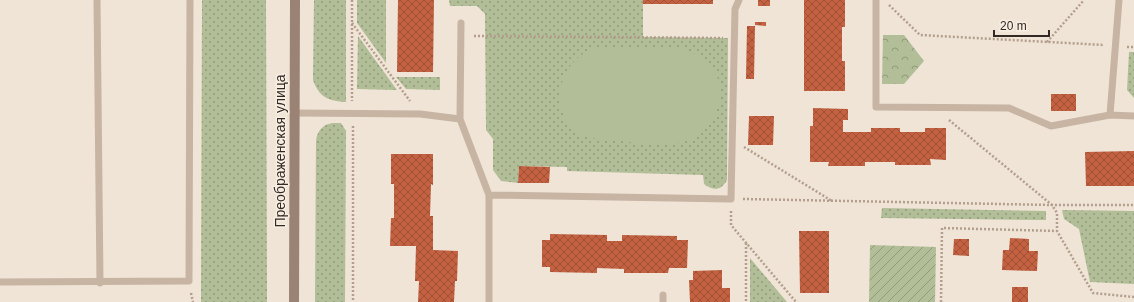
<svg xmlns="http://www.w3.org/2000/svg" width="1134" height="302" font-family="Arial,sans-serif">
	<defs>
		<pattern id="grass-dots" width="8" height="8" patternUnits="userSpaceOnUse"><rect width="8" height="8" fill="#b1be97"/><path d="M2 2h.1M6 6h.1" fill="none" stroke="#919a7b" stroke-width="1.8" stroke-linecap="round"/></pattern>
		<pattern id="park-crowns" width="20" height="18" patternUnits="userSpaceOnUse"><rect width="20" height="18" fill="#b1be97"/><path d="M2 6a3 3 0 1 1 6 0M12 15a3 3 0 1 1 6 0" fill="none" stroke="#919a7b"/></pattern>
		<pattern id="garden-furrows" width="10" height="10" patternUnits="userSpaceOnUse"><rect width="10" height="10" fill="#b1be97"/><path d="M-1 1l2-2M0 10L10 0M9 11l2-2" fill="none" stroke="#919a7b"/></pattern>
		<pattern id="building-cross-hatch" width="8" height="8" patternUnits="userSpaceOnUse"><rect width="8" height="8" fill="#c36141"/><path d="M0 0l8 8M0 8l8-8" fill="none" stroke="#9f5036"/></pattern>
	</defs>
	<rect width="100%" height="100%" fill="#f0e4d6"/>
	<!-- grass -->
	<path fill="url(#grass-dots)" d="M202,0H266L267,302H201Z
		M314,0H346V102C328,101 319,97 313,80Z
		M357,0H386V63L357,23Z
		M449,0H643V37L728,38L727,180C721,191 713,191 704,184L703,175L567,171V167L519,166L518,183L501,181L493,170V139L486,130L485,14L477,6H450Z
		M358,36L397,90L357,89Z
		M1129,52H1134V98L1127,90Z
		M396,77H440V90L406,89Z
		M333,123H341L346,131L345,302H315L316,141C317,131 323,124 333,123Z
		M882,208L1046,211V220L881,218Z
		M1062,210L1134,211V284L1090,282L1079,229L1064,219Z
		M750,258L787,302H750Z"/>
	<!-- park -->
	<path fill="url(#park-crowns)" d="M883,35H904L924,61L904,84H882Z"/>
	<!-- garden -->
	<path fill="url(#garden-furrows)" d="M870,245L936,247L935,302H869Z"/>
	<!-- pitch -->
	<path fill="#b1be97" d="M681,48C716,58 731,88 712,120C707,128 702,135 693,139C668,149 626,141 600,139C549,137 548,69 590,50C596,47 605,49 611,49C634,48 658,48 681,48Z"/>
	<!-- building -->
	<path fill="url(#building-cross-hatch)" d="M398,0H434L433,72H397Z
		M643,0H713V4H643Z
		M758,0H770V6H758Z
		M804,0H845V27H842V61H845V91H804Z
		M755,22H766V26L755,25Z
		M747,26H755L754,79H746Z
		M1051,94H1076V111H1051Z
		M813,108L848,109V120H843V132H871V128H900V132H925V128H946V160L930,159L931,165H895V162H865V166H828L829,162H810V126H813Z
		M749,116H774L773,145H748Z
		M1134,151V186H1086L1085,152Z
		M391,154H433V185L431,184L430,216H433V250L458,251L457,281H455L454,302H418L419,281H415L416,246H390L391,218H394V184H391Z
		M519,166L550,167L549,183H518Z
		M799,231H829V293H800Z
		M550,234L607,235V241H622V235L677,236V240H688L687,268H669L668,273H624V269L597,268V273L550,272V267H542V240H550Z
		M1010,238L1029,239V251H1038L1037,271L1002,270L1003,250H1009Z
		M954,239H969V256L953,255Z
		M722,270V288H730V302H690L689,280H693V271Z
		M1012,287H1028V302H1012Z"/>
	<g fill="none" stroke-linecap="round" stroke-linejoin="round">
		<!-- path -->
		<path stroke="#b39e8d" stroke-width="2.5" stroke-dasharray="2 2" stroke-linecap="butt" d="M352,0V101
			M889,5L920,35L1104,45
			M352,23L410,101
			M474,36L723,38
			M1047,42L1084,0
			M1127,47H1134
			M949,120L1052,205L1057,213V231L1093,293L1134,297
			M353,126V302
			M744,147L832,201
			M743,199L1052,205H1134
			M731,211V225L796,302
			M746,243V302
			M191,293L193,302
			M941,302L942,228L1057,231"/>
		<!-- service -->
		<path stroke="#c7b4a3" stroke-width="7" d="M97,0L100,283
			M876,0V107L1009,108L1051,126L1110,115L1119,0
			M461,23L460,119L489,195L731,199L735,9L739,0
			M294,113L420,114L460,119
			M1110,115L1134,116
			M489,195V302
			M0,282L189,281L190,0
			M663,295V302"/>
		<!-- secondary -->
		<path stroke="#9a8375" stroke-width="10" d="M294,302L295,0"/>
	</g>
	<g text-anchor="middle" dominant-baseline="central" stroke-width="3" stroke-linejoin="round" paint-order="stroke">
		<!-- street labels -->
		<g font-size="14" fill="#322925" stroke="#f8eee2">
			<text transform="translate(280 151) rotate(-90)">Преображенская улица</text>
		</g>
	</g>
	<!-- scale -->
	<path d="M994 30v6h55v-6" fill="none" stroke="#322925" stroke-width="2"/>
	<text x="1000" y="30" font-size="12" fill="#322925" stroke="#f8eee2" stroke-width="3" paint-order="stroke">20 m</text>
</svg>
